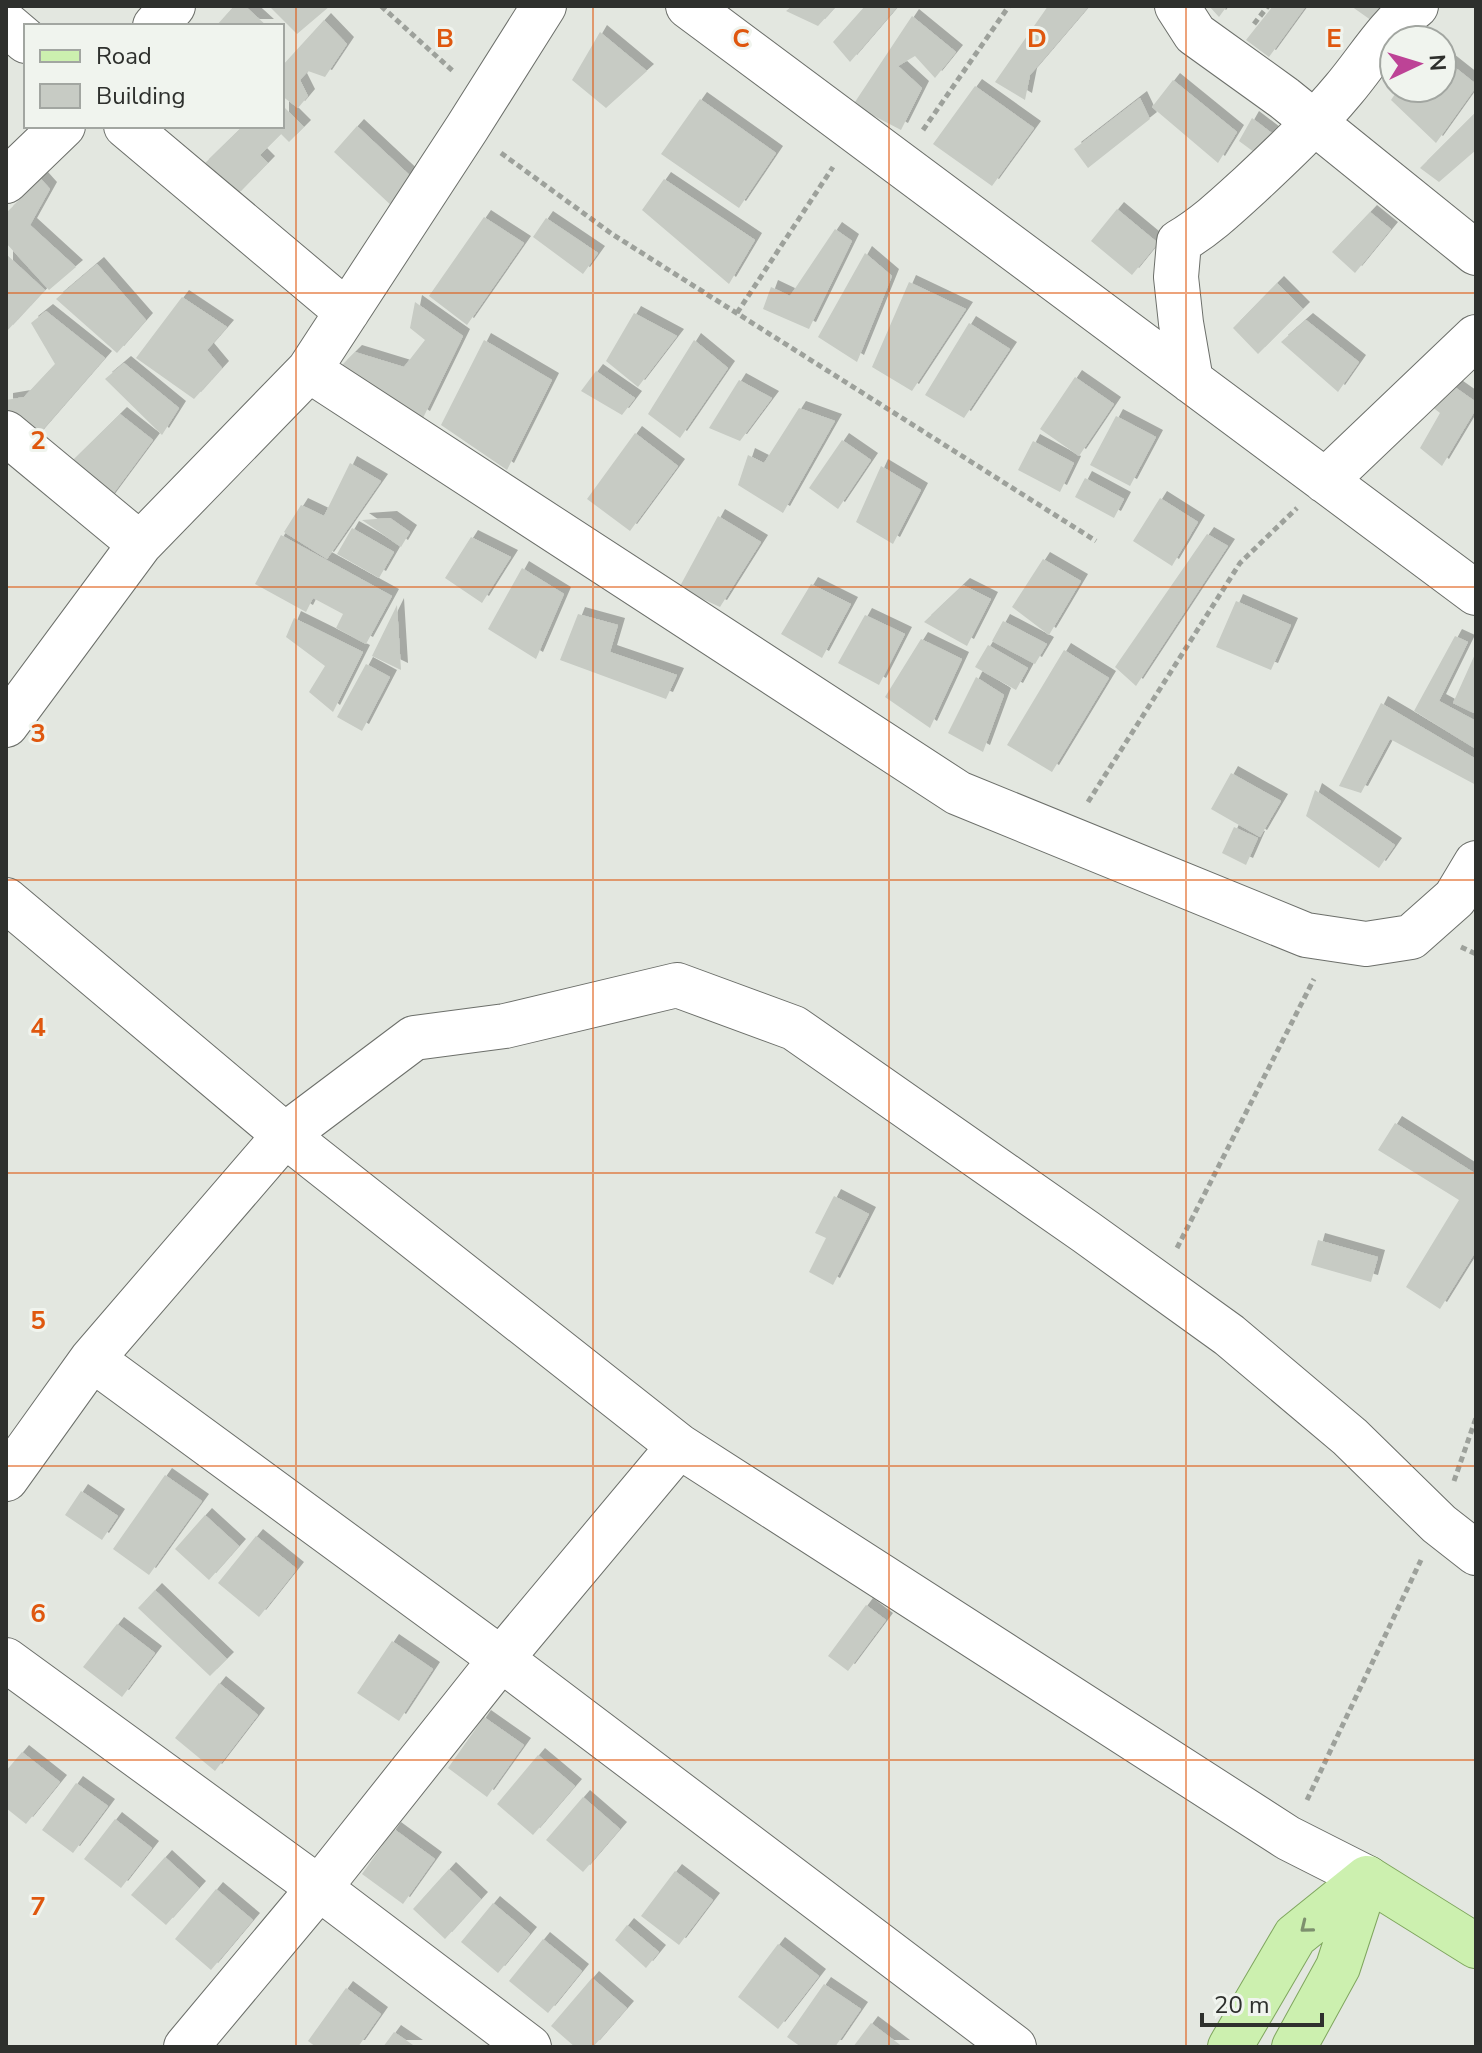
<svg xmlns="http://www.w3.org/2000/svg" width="1482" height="2053" font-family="'Nunito Sans',sans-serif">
	<defs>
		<filter id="shadow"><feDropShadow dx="7" dy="-7" stdDeviation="0" flood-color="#0004"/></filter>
	</defs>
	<rect width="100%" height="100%" fill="#e3e7e0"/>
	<!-- building -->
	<path fill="#c7cbc4" filter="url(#shadow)" d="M234,6H245L267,26H216Z
		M269,6H330L297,34Z
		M792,6H836L818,26L786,11Z
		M865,6H898L850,62L833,42Z
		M1048,6H1089L1030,75L1025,100L995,82Z
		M1209,6H1227L1219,17Z
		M1273,6H1306L1269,57L1246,40Z
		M1351,6H1387L1375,23Z
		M912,16L956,52L935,78L915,56L898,66L922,88L901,130L853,105Z
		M324,20L347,44L325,77L308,71L300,80L308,96L298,108L282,96V66Z
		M600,32L647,71L606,108L572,80Z
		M1442,57L1476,84V87L1436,143L1391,100L1399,88H1442Z
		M1173,80L1237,132L1218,163L1152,107Z
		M975,86L1034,128L992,186L933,144Z
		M1140,98L1150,119L1088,168L1074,149Z
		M700,99L776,153L739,208L661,154Z
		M282,105L304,127L289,142L281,134L260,155L268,163L234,198L202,166L243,126H282Z
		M1476,112V150L1439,182L1420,168Z
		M1252,118L1273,134L1258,155L1239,141Z
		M357,126L418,183L394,208L334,152Z
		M41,179L50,189L30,225L76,267L49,290L6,243V213Z
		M664,179L755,240L729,284L642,210Z
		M1117,209L1158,243L1132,275L1091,241Z
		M1370,212L1391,229L1355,273L1332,252Z
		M484,217L524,243L467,325L429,296Z
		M546,218L598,253L583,274L533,237Z
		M835,229L852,241L809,329L763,309L771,287L790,296Z
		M865,253L892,276L857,362L818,337Z
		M6,254L45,290L6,332Z
		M97,264L146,320L117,353L56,299Z
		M909,282L966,309L912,391L872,367Z
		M1277,283L1303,309L1258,354L1233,328Z
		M182,297L227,327L207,350L222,368L194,399L136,358Z
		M415,302L463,336L423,418L340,367L355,352L404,367L425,340L410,328Z
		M46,311L105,358L31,443L6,408V400L24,397L55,364L31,323Z
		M634,313L677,336L638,387L606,361Z
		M1306,320L1359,362L1338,392L1281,342Z
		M969,323L1010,349L964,418L925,395Z
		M484,340L552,380L507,470L441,425Z
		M694,340L728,368L680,438L648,414Z
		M124,363L179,408L162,435L105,379Z
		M596,371L635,398L622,415L581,391Z
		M1075,377L1114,404L1079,456L1040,429Z
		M1442,378L1476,402V409L1442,466L1420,448L1440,413L1422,399Z
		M739,380L772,398L740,441L709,428Z
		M799,408L835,421L783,513L738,485L748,455L764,463Z
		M120,414L153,440L107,502L61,472Z
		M1116,416L1156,437L1130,486L1090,465Z
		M635,433L678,466L630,531L587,499Z
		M842,440L871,460L838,509L809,488Z
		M1033,441L1074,463L1060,492L1018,470Z
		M350,463L381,481L327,559L284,532L301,505L324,516Z
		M881,466L921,490L893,544L856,522Z
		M1085,478L1124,499L1114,518L1075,497Z
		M1160,498L1198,522L1172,566L1133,541Z
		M718,516L761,542L720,607L679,588Z
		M390,518L410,532L401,547L362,520Z
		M352,528L394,552L379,578L337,554Z
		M1207,534L1228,546L1136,686L1115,667Z
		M281,535L392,596L366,644L336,628L343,614L313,598L306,612L255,584Z
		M471,537L511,557L482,603L445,578Z
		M1043,559L1081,581L1049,635L1012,607Z
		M522,568L564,594L536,659L488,629Z
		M811,584L851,604L822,658L781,634Z
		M963,585L991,599L967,646L924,622Z
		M1236,601L1291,625L1271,670L1216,647Z
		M397,605L401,670L372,656Z
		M578,614L618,625L610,652L677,675L666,699L560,660Z
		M865,615L905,634L879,685L838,663Z
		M294,618L363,652L333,712L309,692L325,666L286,637Z
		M1003,621L1047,644L1035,664L992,641Z
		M1455,636L1468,642L1439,701L1476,721V749L1414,711Z
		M921,639L962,659L930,728L885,697Z
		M988,645L1028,668L1016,690L975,667Z
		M1064,650L1109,678L1052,772L1007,745Z
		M1476,652V714L1453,703Z
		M366,664L390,677L362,731L337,717Z
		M976,677L1004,695L983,752L948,733Z
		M1381,703L1476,759V785L1390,739L1361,793L1339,786Z
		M1231,773L1281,801L1260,837L1211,809Z
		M1315,790L1395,845L1379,868L1306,816Z
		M1234,827L1258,838L1246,865L1222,853Z
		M1395,1123L1476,1174V1251L1440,1309L1406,1287L1459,1200L1378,1150Z
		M834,1196L869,1214L833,1285L809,1272L826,1238L815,1233Z
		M1318,1240L1378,1257L1371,1282L1311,1265Z
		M165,1475L202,1501L149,1575L113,1549Z
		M81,1491L118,1516L102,1540L65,1515Z
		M205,1515L239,1546L209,1580L175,1549Z
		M256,1536L297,1569L259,1617L218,1583Z
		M155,1590L227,1659L210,1676L138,1608Z
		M866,1605L886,1620L848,1671L828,1656Z
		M117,1624L155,1653L122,1697L83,1667Z
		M392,1641L433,1669L399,1721L357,1693Z
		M219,1683L258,1715L215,1771L175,1738Z
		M484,1717L524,1745L487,1797L448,1768Z
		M22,1752L60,1782L26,1824L6,1808V1771Z
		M538,1755L575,1786L533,1835L497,1804Z
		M76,1783L108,1806L73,1853L42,1830Z
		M583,1797L620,1829L583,1872L546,1840Z
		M115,1819L152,1848L121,1888L84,1859Z
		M394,1829L435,1859L403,1904L362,1874Z
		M165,1857L199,1888L166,1925L131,1895Z
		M449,1869L481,1899L445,1939L413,1909Z
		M675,1871L713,1900L679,1945L641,1916Z
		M216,1889L253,1920L211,1970L175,1939Z
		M493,1903L530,1934L498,1973L461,1942Z
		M627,1925L659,1952L646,1968L615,1940Z
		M543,1939L582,1971L548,2013L509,1981Z
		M778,1944L819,1976L778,2029L738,1997Z
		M592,1978L627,2008L593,2047H575L551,2026Z
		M824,1984L861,2009L835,2047H801L787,2037Z
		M346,1988L381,2014L358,2047H316L308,2041Z
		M871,2023L903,2047H853Z
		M394,2032L416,2047H383Z"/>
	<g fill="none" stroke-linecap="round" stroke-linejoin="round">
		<!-- minor casing -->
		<g stroke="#6c6f6a" stroke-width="46">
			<path id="minor" d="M688,6L1476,593
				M1177,6L1195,34L1284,98L1476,253
				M6,24L26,41
				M155,26L173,6
				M126,126L347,312
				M6,181L63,126
				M309,370L958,793L1306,935L1366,944L1411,937L1455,898L1476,863
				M1191,381L1181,323L1176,277L1179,242C1206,226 1227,206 1250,185C1283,154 1315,124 1344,89C1367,62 1387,27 1416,6
				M6,433L140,544
				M1325,481L1476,337
				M6,725L140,544L309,370L467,128L544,6
				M6,900L285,1135L92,1359L6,1479
				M92,1359L501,1659L1014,2047
				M6,1660L319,1888L529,2047
				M1367,1878L1288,1838L679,1446L285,1135L414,1038L505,1026L677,985L794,1028L1086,1232L1229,1335L1350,1437L1439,1524L1476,1553
				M186,2047L319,1888L501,1659L679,1446"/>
		</g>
		<!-- major casing -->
		<g stroke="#7fa65e" stroke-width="46">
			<path id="major" d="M1367,1878L1476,1946
				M1230,2047L1295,1936L1367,1878
				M1294,2047L1338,1967L1367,1878"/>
		</g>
		<!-- path -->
		<path stroke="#9da19b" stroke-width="5" stroke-dasharray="6 4" stroke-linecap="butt" d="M381,6L455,73
			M1254,24L1268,6
			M923,130L1009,6
			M501,153L612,234L1096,541
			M737,313L833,167
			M1088,802L1240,563L1297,508
			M1461,947L1476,954
			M1177,1248L1314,979
			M1454,1481L1476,1418
			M1307,1800L1421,1560"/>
		<!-- minor -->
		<use href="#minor" stroke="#fff" stroke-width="44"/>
		<!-- major -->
		<use href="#major" stroke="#ccf0af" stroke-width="44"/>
	</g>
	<!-- one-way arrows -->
	<defs><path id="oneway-chevron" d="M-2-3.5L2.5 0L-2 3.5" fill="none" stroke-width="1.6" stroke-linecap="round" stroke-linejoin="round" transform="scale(2)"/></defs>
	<use stroke="#7d906e" href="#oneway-chevron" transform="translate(1306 1927) rotate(141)"/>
	<!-- grid -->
	<path fill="none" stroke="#df570e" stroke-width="2" stroke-opacity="0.55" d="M296,6V2047M593,6V2047M889,6V2047M1186,6V2047M6,293H1476M6,587H1476M6,880H1476M6,1173H1476M6,1466H1476M6,1760H1476"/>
	<g font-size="26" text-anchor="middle" font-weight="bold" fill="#df570e" stroke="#f0f4ee" stroke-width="6" stroke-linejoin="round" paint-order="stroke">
		<text x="445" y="47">B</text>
		<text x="741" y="47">C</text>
		<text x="1037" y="47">D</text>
		<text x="1334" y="47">E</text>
		<text x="38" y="449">2</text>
		<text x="38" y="742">3</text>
		<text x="38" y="1036">4</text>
		<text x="38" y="1329">5</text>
		<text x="38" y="1622">6</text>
		<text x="38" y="1915">7</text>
	</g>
	<!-- border -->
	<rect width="1482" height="2053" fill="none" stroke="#2e302d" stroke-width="16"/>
	<!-- legend -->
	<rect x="24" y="24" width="260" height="104" fill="#f0f4ee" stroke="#a2a6a1" stroke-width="2"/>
	<rect x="40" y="50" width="40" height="12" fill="#ccf0af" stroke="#a2a6a1" stroke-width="2"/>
	<text x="96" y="64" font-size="24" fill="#2e302d">Road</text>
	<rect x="40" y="84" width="40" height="24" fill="#c7cbc4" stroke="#a2a6a1" stroke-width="2"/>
	<text x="96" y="104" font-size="24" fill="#2e302d">Building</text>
	<!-- north arrow -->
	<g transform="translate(1418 64) rotate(86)"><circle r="38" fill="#f0f4ee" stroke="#a2a6a1" stroke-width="2"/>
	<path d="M0-6L14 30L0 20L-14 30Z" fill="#bd4396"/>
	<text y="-12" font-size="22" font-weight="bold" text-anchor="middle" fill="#2e302d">N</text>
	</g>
	<!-- scale -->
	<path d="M1202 2013v12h120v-12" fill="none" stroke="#2e302d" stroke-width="4"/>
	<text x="1214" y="2013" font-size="24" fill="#2e302d" stroke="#f0f4ee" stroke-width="6" paint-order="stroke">20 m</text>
</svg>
